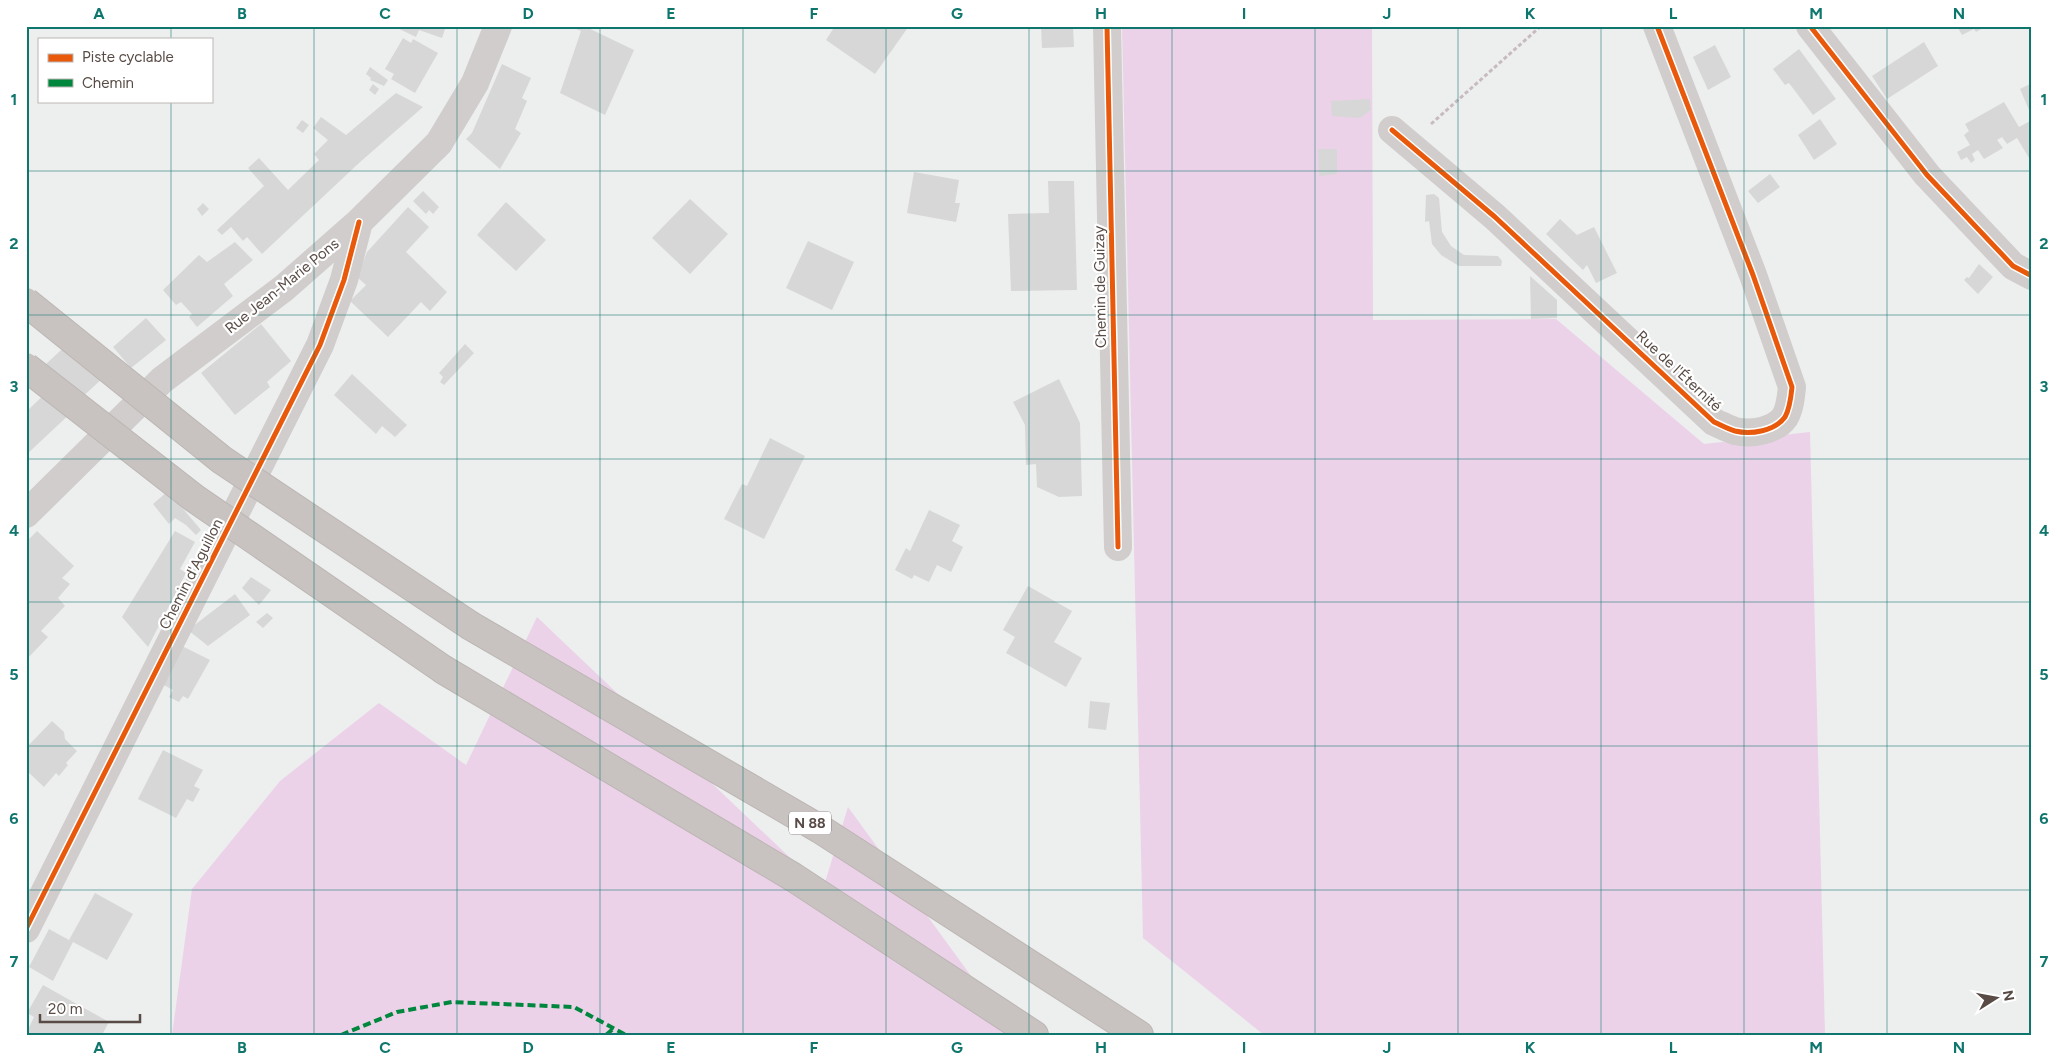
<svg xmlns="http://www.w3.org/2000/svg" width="2058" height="1061" font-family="Figtree,sans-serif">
	<rect width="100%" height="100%" fill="#edeeee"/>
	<!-- green -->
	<path fill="#ecd2e8" d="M1122,26H1372L1373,320L1556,319L1704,444L1810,432L1825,1035H1264L1143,938Z
		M537,617L823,889L848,807L1014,1035H172L192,889L280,781L379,703L466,765Z"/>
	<!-- building -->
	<path fill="#d7d7d7" d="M393,26H446L442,38L419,30L416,37Z
		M569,26H584L634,50L605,115L560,93L581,31Z
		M835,26H909L875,74L826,40Z
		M1041,26H1073L1074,47L1042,48Z
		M1957,26H1986L1976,32L1974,29L1962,35Z
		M403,38L411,43L413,39L438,53L415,93L391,79L394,74L385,69Z
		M1924,42L1938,66L1887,99L1872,76Z
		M1715,45L1731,77L1708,90L1693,57Z
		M1799,49L1836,99L1813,115L1789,83L1785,85L1773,69Z
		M502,64L531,78L522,98L527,101L515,129L521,133L500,169L466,139L472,133Z
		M370,67L388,80L384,86L370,80L371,78L366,74Z
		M2032,83V117L2020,89Z
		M373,84L379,89L375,95L369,90Z
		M396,93L423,107L359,163L262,254L247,237L243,241L231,227L222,235L217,230L264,186L248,168L259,158L288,190L319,160L314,154L328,140L313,128L321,117L346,135Z
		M1370,99L1371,110L1360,118L1332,116L1331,101Z
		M2004,102L2019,127L2032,120V163L2017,138L2007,144L2002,137L1997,140L2003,148L1984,159L1978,150L1972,154L1975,160L1971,163L1967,157L1961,160L1957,152L1970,145L1964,135L1969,131L1965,124Z
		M1820,119L1837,144L1814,160L1798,135Z
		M302,120L309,125L303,133L296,128Z
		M1318,149H1337V174L1319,176Z
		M914,172L959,180L955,203H960L956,222L907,213Z
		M1770,174L1780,187L1758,203L1748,191Z
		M1048,181H1074L1077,290L1011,291L1008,214L1049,213Z
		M423,191L439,207L433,214L429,210L426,214L413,201Z
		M1434,194L1439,198L1442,232L1451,246L1464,255L1498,256L1502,261L1501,266H1459L1441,255L1432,244L1429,221L1425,222L1426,195Z
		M690,199L728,234L690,274L652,238Z
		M506,202L546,240L516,271L477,235Z
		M203,203L209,209L202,216L197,209Z
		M408,207L429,227L406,252L447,292L430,311L421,302L388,337L350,301L366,285L357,277L367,252Z
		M1560,219L1577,235L1594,227L1617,273L1596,283L1587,265L1583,270L1546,234Z
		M808,241L854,262L832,310L786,288Z
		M235,242L253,260L224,284L233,296L197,327L189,317L192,314L181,302L176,305L163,290L199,255L207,262Z
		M1979,264L1993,277L1978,294L1964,280L1967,277L1969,278Z
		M1530,276L1557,300V318L1531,319Z
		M68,316L116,366L79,400L46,364L73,339L60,323Z
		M146,318L166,340L131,368L113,347Z
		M261,324L291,361L267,382L270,387L235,415L201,373Z
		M465,344L474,353L444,385L440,382L443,377L439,373Z
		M352,374L407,425L395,437L382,426L376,434L334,395Z
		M1059,379L1080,423L1082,496L1059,497L1037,487L1036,464L1026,465L1025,425L1013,402Z
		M51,388L73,411L26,455V412Z
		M770,438L805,456L764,539L724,519L742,484L747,486Z
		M168,491L201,530L196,535L186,525L175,518L169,524L153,504Z
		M929,510L960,525L952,541L963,547L951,572L937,565L929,582L914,575L912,579L895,570L906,548L910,551Z
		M37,531L74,566L62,578L70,584L58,598L65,606L41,631L48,637L26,660V542Z
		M175,531L195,542L180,569L186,573L148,647L122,617Z
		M251,577L271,590L259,605L242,588Z
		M1028,586L1072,611L1054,642L1082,658L1066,687L1006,653L1015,637L1003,630Z
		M235,594L250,615L208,646L188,630Z
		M267,613L273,618L263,628L256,622Z
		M180,645L210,660L188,699L183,696L179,702L169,697L173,690L160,683Z
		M1090,701L1110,703L1106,730L1088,728Z
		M52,721L64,732L65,739L77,751L66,763L68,765L59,776L56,773L44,787L26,770V748Z
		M163,750L203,770L194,786L200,789L193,802L187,799L176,818L138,799Z
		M95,893L133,914L107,960L73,942L53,981L29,967L49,929L69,940Z
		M43,985L109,1022L102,1035L26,1034L34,1017L27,1013Z"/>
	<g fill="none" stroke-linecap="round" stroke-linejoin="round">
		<!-- trunk casing -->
		<g stroke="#bcb6b3" stroke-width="30">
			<path id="trunk" d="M471,626L820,829L1139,1035
				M444,670L793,877L1034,1035"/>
		</g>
		<!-- path -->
		<path stroke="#c7bbc1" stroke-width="3" stroke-dasharray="4 2.5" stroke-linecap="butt" d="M1431,124L1541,26"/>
		<!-- minor -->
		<path stroke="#d0cdcc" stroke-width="28" d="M1107,26L1118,547
			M1810,26L1927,175L2013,266L2032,276
			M1392,130L1495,217L1714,422C1721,425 1728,429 1735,431C1751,435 1775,431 1785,417C1790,408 1791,397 1792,387L1753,275L1657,26
			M26,514L162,380L284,288L359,222L439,143L475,83L498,26
			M26,929L320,345L344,280L359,222"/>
		<!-- trunk -->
		<use href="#trunk" stroke="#c8c3c1" stroke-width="28"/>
		<!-- trunk-bridge casing -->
		<g stroke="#bcb6b3" stroke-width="30" stroke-linecap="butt">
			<path id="trunk-bridge" d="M26,302L222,460L471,626
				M26,367L194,498L444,670"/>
		</g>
		<!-- trunk-bridge -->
		<use href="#trunk-bridge" stroke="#c8c3c1" stroke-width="28"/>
		<!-- quiet -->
		<path stroke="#00873e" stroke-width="4" stroke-dasharray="8 4" stroke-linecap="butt" d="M341,1035L397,1012L452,1002L574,1007L626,1035
			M606,1035L614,1028"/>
		<!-- cycleway casing -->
		<g stroke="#fff" stroke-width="8">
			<path id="cycleway" d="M1107,26L1118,547
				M1810,26L1927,175L2013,266L2032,276
				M1392,130L1495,217L1714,422C1721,425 1728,429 1735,431C1751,435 1775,431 1785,417C1790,408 1791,397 1792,387L1753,275L1657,26
				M26,929L320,345L344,280L359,222"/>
		</g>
		<!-- cycleway -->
		<use href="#cycleway" stroke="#e8590c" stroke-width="5"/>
	</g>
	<!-- grid -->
	<path fill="none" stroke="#0f766e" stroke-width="1" stroke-opacity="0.55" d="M171,26V39M314,26V1035M457,26V1035M600,26V1035M743,26V1035M886,26V1035M1029,26V1035M1172,26V1035M1315,26V1035M1458,26V1035M1601,26V1035M1744,26V1035M1887,26V1035M171,101V1035M26,171H2032M26,315H2032M26,459H2032M26,602H2032M26,746H2032M26,890H2032"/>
	<g text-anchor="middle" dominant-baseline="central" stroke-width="4.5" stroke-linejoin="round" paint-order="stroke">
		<!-- shield labels -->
		<rect fill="#fff" stroke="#8a817e" stroke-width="1" x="789" y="811.5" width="42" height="23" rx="4"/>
		<g font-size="14" font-weight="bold" fill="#584b46">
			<text x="810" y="823">N 88</text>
		</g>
		<!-- street labels -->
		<g font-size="15" fill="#584b46" stroke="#fff">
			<text transform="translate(282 286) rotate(-39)">Rue Jean-Marie Pons</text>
			<text transform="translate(1100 287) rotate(-91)">Chemin de Guizay</text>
			<text transform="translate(1679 371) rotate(43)">Rue de l'Éternité</text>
			<text transform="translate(191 574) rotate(-63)">Chemin d'Aguillon</text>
		</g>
	</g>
	<!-- border -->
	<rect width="2058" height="1061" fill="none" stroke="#ffffff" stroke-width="55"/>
	<!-- legend -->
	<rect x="38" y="38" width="175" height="65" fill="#ffffff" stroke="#bcb7b5"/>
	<rect x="48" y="54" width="25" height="8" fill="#e8590c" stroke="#bcb7b5"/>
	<text x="82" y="62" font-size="15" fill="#584b46">Piste cyclable</text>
	<rect x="48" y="79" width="25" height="8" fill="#00873e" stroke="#bcb7b5"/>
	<text x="82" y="88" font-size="15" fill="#584b46">Chemin</text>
	<!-- north arrow -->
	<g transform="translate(1996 998) rotate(79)" stroke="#ffffff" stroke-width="4" paint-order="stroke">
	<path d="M0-4L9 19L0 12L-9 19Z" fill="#584b46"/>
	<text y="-8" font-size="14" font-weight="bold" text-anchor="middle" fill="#584b46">N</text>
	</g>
	<!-- scale -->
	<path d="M40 1014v8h100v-8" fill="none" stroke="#584b46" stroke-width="2.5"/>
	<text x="48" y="1014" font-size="15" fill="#584b46" stroke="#ffffff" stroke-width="4" paint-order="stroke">20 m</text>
	<rect x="28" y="28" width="2002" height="1006" fill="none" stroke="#0f766e" stroke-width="2"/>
	<g font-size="16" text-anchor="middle" font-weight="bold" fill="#0f766e">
		<text x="99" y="19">A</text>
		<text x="242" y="19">B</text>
		<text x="385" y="19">C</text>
		<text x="528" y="19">D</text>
		<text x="671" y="19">E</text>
		<text x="814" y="19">F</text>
		<text x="957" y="19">G</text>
		<text x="1101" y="19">H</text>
		<text x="1244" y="19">I</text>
		<text x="1387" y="19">J</text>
		<text x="1530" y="19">K</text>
		<text x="1673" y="19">L</text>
		<text x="1816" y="19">M</text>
		<text x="1959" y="19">N</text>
		<text x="14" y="105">1</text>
		<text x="2044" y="105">1</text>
		<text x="14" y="249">2</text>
		<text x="2044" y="249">2</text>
		<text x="14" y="392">3</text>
		<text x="2044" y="392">3</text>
		<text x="14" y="536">4</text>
		<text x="2044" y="536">4</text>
		<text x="14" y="680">5</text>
		<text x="2044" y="680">5</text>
		<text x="14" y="824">6</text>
		<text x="2044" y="824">6</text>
		<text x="14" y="967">7</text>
		<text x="2044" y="967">7</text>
		<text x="99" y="1053">A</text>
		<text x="242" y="1053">B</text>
		<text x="385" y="1053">C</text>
		<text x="528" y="1053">D</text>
		<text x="671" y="1053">E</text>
		<text x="814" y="1053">F</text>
		<text x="957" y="1053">G</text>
		<text x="1101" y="1053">H</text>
		<text x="1244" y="1053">I</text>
		<text x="1387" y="1053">J</text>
		<text x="1530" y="1053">K</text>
		<text x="1673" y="1053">L</text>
		<text x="1816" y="1053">M</text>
		<text x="1959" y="1053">N</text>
	</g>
</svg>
